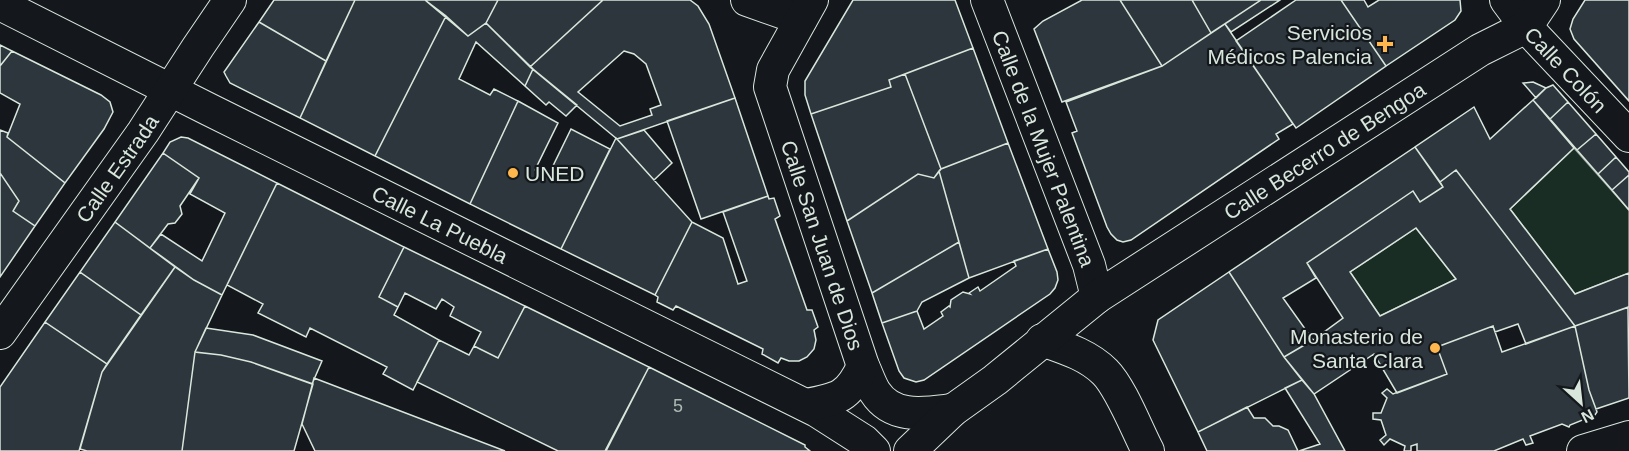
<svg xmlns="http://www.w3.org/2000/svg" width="1629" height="451" font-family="Helvetica,sans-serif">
	<rect width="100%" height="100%" fill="#14181c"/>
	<!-- green -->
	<path fill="#1a2d24" stroke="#939e99" stroke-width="1.5" d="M1574,148L1629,210V273L1575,294L1510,209Z
		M1416,228L1456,279L1380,316L1350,272Z"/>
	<!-- building -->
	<path fill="#2c363c" stroke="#d8e6dc" stroke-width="1.5" fill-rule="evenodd" d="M274,0H355L326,61L259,22Z
		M355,0H425L446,16L375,156L300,118Z
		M425,0H498L486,23L468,36Z
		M498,0H603L530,67L486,23Z
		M603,0H690L698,6L709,24L735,98L617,139L530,67ZM624,51L634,54L646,64L661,105L650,109L652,115L620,126L578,92Z
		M853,0H955L973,48L889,80L891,87L811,114L805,95V81Z
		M1082,0H1120L1162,66L1062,102L1034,29L1043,21Z
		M1120,0H1192L1211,33L1162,66Z
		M1192,0H1261L1211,33Z
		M1261,0H1280L1231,32L1225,24Z
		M1296,0H1341L1386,66L1296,128L1236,41Z
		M1341,0H1364L1368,7L1379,0H1460L1461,11L1455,20L1386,66Z
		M1585,0H1629V101L1574,39L1570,29L1573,19Z
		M446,16L468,36L486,23L533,69L525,86L476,42L459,79L490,95L494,89L518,101L470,204L375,156Z
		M259,22L326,61L300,118L230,83L226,76L224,72Z
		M1225,24L1293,124L1276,134L1279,139L1131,240L1123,242L1117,240L1111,234L1107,227L1072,133L1077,131L1066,102L1162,66Z
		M0,45L12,51L0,66Z
		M973,48L1008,143L941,169L905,74Z
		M12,51L101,95L110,102L113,112L104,129L65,183L7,137L20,104L0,93V66Z
		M533,69L577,105L566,116L549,102L546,105L525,86Z
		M905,74L941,169L934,178L918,174L847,221L811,114L891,87L889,80Z
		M1533,82L1546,88L1536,98L1523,83Z
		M1553,85L1568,102L1550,119L1533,100L1546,88Z
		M735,98L768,196L701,219L667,121Z
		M1533,100L1574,148L1510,209L1575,294L1629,273V307L1575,326L1456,170L1440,182L1415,147L1474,107L1490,139Z
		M518,101L558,123L535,170L548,176L571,129L610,149L561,249L470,204Z
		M1568,102L1596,134L1577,150L1550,119Z
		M0,130L8,133L7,137L65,183L35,226L13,211L19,201L0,173Z
		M644,130L672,163L654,180L617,139Z
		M1596,134L1616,157L1598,174L1577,150Z
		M181,137L188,138L277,183L222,295L194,280L150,248L161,234L202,261L225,213L190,194L199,178L163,153L170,142Z
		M616,138L692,222L655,295L561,249Z
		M1008,143L1048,249L969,278L939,171L941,169Z
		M1415,147L1443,187L1420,202L1413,191L1307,263L1316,278L1283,298L1313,340L1284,357L1229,272Z
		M163,153L199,178L180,206L182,214L175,223L168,224L150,248L115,222Z
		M1616,157L1629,172V175L1612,190L1598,174Z
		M1456,170L1575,326L1526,344L1518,324L1495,332L1493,326L1437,347L1447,374L1397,393L1374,354L1314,394L1284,357L1313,340L1343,318L1307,263L1413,191L1420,202L1443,187L1440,182ZM1416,228L1456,279L1380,316L1350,272Z
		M939,171L959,242L872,293L847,221L918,174L934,178Z
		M0,173L19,201L13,211L35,226L0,277Z
		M1629,175V210L1612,190Z
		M277,183L404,247L379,297L398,307L394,315L439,340L413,390L383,374L387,367L310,328L306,337L258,313L263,304L227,285Z
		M768,196L769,199L774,198L780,216L775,219L807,310H812L818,327L814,330L816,340L814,349L807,357L799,361H789L781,358L778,363L762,354L763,349L676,306L673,310L657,302L658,297L655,295L692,222L723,238L738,284L747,281L723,212Z
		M115,222L175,267L141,315L80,272Z
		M959,242L969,278L922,302L917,311L882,323L872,293Z
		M404,247L525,306L498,358L474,346L481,332L450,316L454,307L442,299L436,309L405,293L398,307L379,297Z
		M1048,249L1057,272L1058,280L1055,288L1050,294L924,380L916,382L904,378L899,371L882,323L917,311L924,329L943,316L941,312L949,306L950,307L951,300L963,292L970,294L969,293L978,287L980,291L1016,266L1014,261Z
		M175,267L194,280L222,295L195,352L182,451H87L80,449L102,372Z
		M80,272L141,315L107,364L45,322Z
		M1229,272L1284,357L1302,380L1198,432L1153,340L1158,320Z
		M525,306L649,367L605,451H558L417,382L439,340L469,355L474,346L498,358Z
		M1628,307L1629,398L1596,409L1589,390L1575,326Z
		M45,322L107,364L102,372L79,451H0V387Z
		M1493,326L1502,352L1575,326L1589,390L1596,409L1597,412L1595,415L1570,425L1569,427L1562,424L1530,436L1533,443L1526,445L1523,439L1494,451H1417V444L1411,446V451H1404L1405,446L1390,439L1384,445L1380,440L1386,435L1381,420L1373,419V413H1381L1387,398L1382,393L1387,389L1393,394L1447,374L1437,347Z
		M206,328L253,335L322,361L312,384L251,362L221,355L195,352Z
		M195,352L221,355L251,362L313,384L294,451H182Z
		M649,367L805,445V447L810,451H606Z
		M314,378L505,451H315L302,424Z
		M1302,380L1314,394L1345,451H1299L1320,444L1285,388Z
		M1247,407L1254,418H1265L1273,426H1279L1288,430L1298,451H1207L1198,432Z"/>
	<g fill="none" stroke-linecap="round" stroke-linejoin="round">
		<!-- street casing -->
		<g stroke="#d8e6dc" stroke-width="34">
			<g id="street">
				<path d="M747,0L801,19"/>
				<path id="s1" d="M812,0L773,70L770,87L863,366C867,374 870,384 875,392C893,420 926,413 953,410"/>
				<path id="s2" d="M987,0L1089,265L1097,297"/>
				<path id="s3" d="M1506,0L1526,27L1629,136"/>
				<path id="s4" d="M0,4L208,109L817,411L864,441L874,451"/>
				<path id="s5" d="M0,333L143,132L198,47L230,0"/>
				<path d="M1042,340C1065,348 1088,355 1105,372C1121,388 1137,430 1148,451"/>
				<path d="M806,405C838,399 849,397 863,366"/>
				<path id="s6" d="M910,451L953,410L995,380L1097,297L1480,50L1526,27L1544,0"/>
				<path d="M1583,451L1629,437"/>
			</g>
		</g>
		<!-- street -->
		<use href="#street" stroke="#14181c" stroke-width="32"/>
	</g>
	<!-- markers -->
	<g fill="#ffb74d" stroke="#14181c" stroke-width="2">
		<path d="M1382 35h6v6h6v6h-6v6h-6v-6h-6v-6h6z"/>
		<circle cx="513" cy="173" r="6"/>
		<circle cx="1435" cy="348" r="6"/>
	</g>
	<g text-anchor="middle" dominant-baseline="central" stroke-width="4.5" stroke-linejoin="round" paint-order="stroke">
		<!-- number labels -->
		<g font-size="18" fill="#adbab4">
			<text x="678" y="406">5</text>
		</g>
		<!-- poi labels -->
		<g font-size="21" fill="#d8e6dc" stroke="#14181c" text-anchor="end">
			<text x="1372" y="32">Servicios<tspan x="1372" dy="24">Médicos Palencia</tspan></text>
			<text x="525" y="173" text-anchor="start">UNED</text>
			<text x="1423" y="336">Monasterio de<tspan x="1423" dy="24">Santa Clara</tspan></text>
		</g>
		<!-- street labels -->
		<g font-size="21" fill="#d8e6dc" stroke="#14181c">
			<text stroke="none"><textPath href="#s3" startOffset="92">Calle Colón</textPath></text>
			<text stroke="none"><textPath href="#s2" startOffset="159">Calle de la Mujer Palentina</textPath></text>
			<text stroke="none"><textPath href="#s6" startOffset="513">Calle Becerro de Bengoa</textPath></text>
			<text stroke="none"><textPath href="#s5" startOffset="202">Calle Estrada</textPath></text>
			<text stroke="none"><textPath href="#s4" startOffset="492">Calle La Puebla</textPath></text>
			<text stroke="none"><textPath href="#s1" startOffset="264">Calle San Juan de Dios</textPath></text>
		</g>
	</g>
	<!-- north arrow -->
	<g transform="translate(1581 403) rotate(153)" stroke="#14181c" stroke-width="4.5" paint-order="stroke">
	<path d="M0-4.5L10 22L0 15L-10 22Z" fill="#d8e6dc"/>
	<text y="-9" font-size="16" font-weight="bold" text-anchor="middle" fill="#d8e6dc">N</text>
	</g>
</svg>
